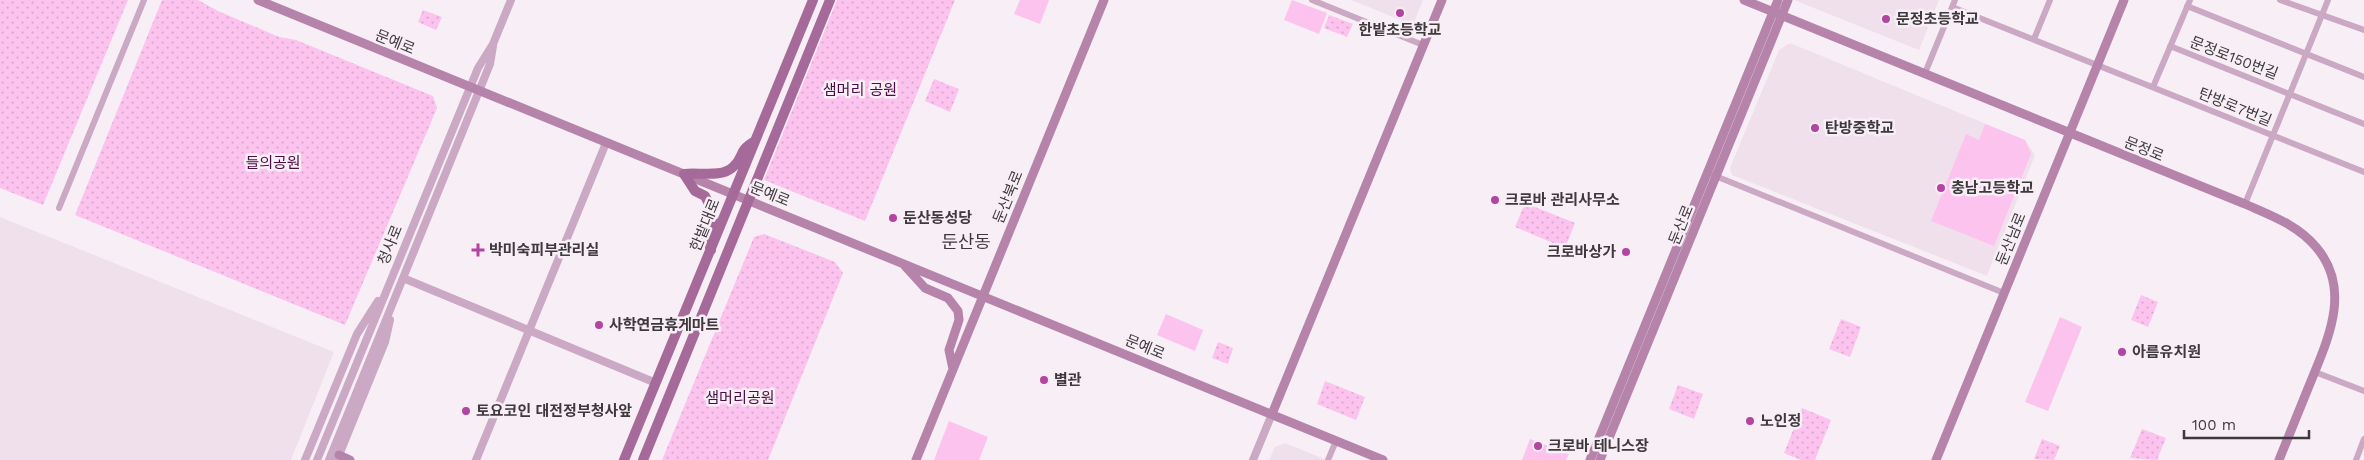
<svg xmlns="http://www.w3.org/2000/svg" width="2364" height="460" font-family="'Work Sans','Noto Sans KR',sans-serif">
	<defs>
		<pattern id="park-dots" width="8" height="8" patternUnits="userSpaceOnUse" patternTransform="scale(1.25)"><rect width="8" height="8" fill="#fcc3ef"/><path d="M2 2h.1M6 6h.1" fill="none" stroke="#d9a8ce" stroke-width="1.8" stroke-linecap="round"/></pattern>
	</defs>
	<rect width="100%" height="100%" fill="#f8eef6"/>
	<!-- built -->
	<path fill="#f0e0ec" d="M1351,0H1423L1413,25Z
		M1794,0H1939L1919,50Z
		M1790,43L2025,140L2035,155L1987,276L1732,175L1730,168L1779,50Z
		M0,217L334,352L291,460H0Z
		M1285,443L1327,460H1269L1275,447Z"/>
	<!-- grass -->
	<path fill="#fcc3ef" d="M1020,0H1049L1040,24L1014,14Z
		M1292,0L1327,13L1319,34L1284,20Z
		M1985,124L2025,140L2031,154L1994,246L1931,221L1966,134L1979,140Z
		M1166,314L1203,330L1195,351L1157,335Z
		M2060,317L2082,327L2048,411L2025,402Z
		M949,421L988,437L979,460H934Z
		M1530,439L1569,454L1566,460H1522Z"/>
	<!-- park -->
	<path fill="url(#park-dots)" d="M0,0H128L43,205L0,188Z
		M162,0H198L218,11L279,37L296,40L433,96L437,108L345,325L75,215Z
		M837,0H955L865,221L764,180Z
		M423,10L442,17L436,30L418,22Z
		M1329,15L1353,24L1347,37L1324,28Z
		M934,79L959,89L950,112L925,101Z
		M1525,203L1575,223L1565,248L1515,227Z
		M764,234L835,262L843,273L768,460H662L754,237Z
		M2141,295L2158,302L2148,327L2131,320Z
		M1841,319L1861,327L1850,357L1829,349Z
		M1218,342L1233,348L1228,364L1212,358Z
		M1325,381L1365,397L1356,420L1317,404Z
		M1678,385L1703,394L1694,419L1669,409Z
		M1802,408L1831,420L1815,460H1801L1784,453Z
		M2142,429L2166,438L2157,460L2130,458Z
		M2042,439L2060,446L2054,460L2034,459Z"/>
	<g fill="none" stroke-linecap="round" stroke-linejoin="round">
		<!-- minor -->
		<path stroke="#cba8c3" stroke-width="6" d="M1312,0L1423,45
			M2280,0L2364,30
			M2187,6L2364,77
			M1952,7L2364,172
			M2034,39L2050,0
			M2170,46L2364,124
			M1925,73L1955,0
			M2153,87L2190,0
			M1713,175L2004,293
			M2245,204L2328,0
			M59,208L144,0
			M2315,372L2364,391
			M1328,460L1336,441
			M2356,460L2364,439"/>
		<!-- tertiary -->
		<path stroke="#cba8c3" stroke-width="8" d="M403,278L656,383
			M305,460L357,334L378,301
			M317,460L478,68L493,44L511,0
			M329,460L490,64L493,46
			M337,460L385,342L390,320
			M476,460L606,143
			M1253,460L1272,414"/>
		<!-- secondary -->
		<path stroke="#b684ab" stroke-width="9" d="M258,0L1383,460
			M1744,0L2245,204C2270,215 2298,225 2316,247C2353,290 2327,341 2309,386C2299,411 2289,435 2279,460
			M905,266L925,288L948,298L958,311L959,320L949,350L953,369
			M1272,414L1442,0
			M339,455L350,460
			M916,460L1104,0
			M1590,460L1778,0
			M1600,460L1788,0
			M1936,460L2124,0"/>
		<!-- primary -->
		<path stroke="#a66a9a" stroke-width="10" d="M711,250L706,238L713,223L711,208L705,196L695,191L684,174C698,172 722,178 733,167C745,157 737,151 755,141
			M624,460L813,0
			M643,460L830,0"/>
	</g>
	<!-- markers -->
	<g fill="#b344a1" stroke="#f8eef6" stroke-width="2">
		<circle cx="1400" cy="13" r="5"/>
		<circle cx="1886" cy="19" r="5"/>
		<circle cx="1815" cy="128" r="5"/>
		<circle cx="1941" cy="188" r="5"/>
		<circle cx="1495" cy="200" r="5"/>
		<circle cx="893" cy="218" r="5"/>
		<path d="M475.5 242.5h5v5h5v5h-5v5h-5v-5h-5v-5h5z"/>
		<circle cx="1626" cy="252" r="5"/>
		<circle cx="599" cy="325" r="5"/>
		<circle cx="2122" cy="352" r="5"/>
		<circle cx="1044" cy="380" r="5"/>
		<circle cx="466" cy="411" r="5"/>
		<circle cx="1750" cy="421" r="5"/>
		<circle cx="1538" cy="446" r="5"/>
	</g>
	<g text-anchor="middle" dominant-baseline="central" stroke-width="5" stroke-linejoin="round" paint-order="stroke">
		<!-- poi labels -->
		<g font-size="15" font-weight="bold" fill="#3d393c" stroke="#f8eef6" text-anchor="start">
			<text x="1896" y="19">문정초등학교</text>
			<text x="1400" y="30" text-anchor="middle">한밭초등학교</text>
			<text x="1825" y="128">탄방중학교</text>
			<text x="1951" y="188">충남고등학교</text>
			<text x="1505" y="200">크로바 관리사무소</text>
			<text x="903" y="218">둔산동성당</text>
			<text x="489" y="250">박미숙피부관리실</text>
			<text x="1616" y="252" text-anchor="end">크로바상가</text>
			<text x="609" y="325">사학연금휴게마트</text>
			<text x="2132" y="352">아름유치원</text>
			<text x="1054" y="380">별관</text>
			<text x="476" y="411">토요코인 대전정부청사앞</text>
			<text x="1760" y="421">노인정</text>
			<text x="1548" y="446">크로바 테니스장</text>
		</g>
		<!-- street labels -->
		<g font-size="15" fill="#3d393c" stroke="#f8eef6">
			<text transform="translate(395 42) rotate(22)">문예로</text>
			<text transform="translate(2234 58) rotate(21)">문정로150번길</text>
			<text transform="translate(2235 107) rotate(22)">탄방로7번길</text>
			<text transform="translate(2144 149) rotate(22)">문정로</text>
			<text transform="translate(770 194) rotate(22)">문예로</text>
			<text transform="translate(1008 197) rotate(-68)">둔산북로</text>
			<text transform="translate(705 225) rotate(-68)">한밭대로</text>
			<text transform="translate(1681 225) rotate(-68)">둔산로</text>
			<text transform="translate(2011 239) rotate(-68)">둔산남로</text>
			<text transform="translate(390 245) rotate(-68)">청사로</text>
			<text transform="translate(1145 347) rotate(22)">문예로</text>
		</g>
		<!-- park labels -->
		<g font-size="15" fill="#4e0b45" stroke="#f8eef6">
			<text x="860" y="90">샘머리 공원</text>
			<text x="273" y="163">들의공원</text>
			<text x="740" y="398">샘머리공원</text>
		</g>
		<!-- quarter labels -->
		<g font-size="18" fill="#3d393c" stroke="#f8eef6">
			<text x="966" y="241">둔산동</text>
		</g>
	</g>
	<!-- scale -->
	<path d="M2184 430v8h125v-8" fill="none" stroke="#3d393c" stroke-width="2.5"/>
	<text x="2192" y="430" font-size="15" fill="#3d393c" stroke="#f8eef6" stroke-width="4" paint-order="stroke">100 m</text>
</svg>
